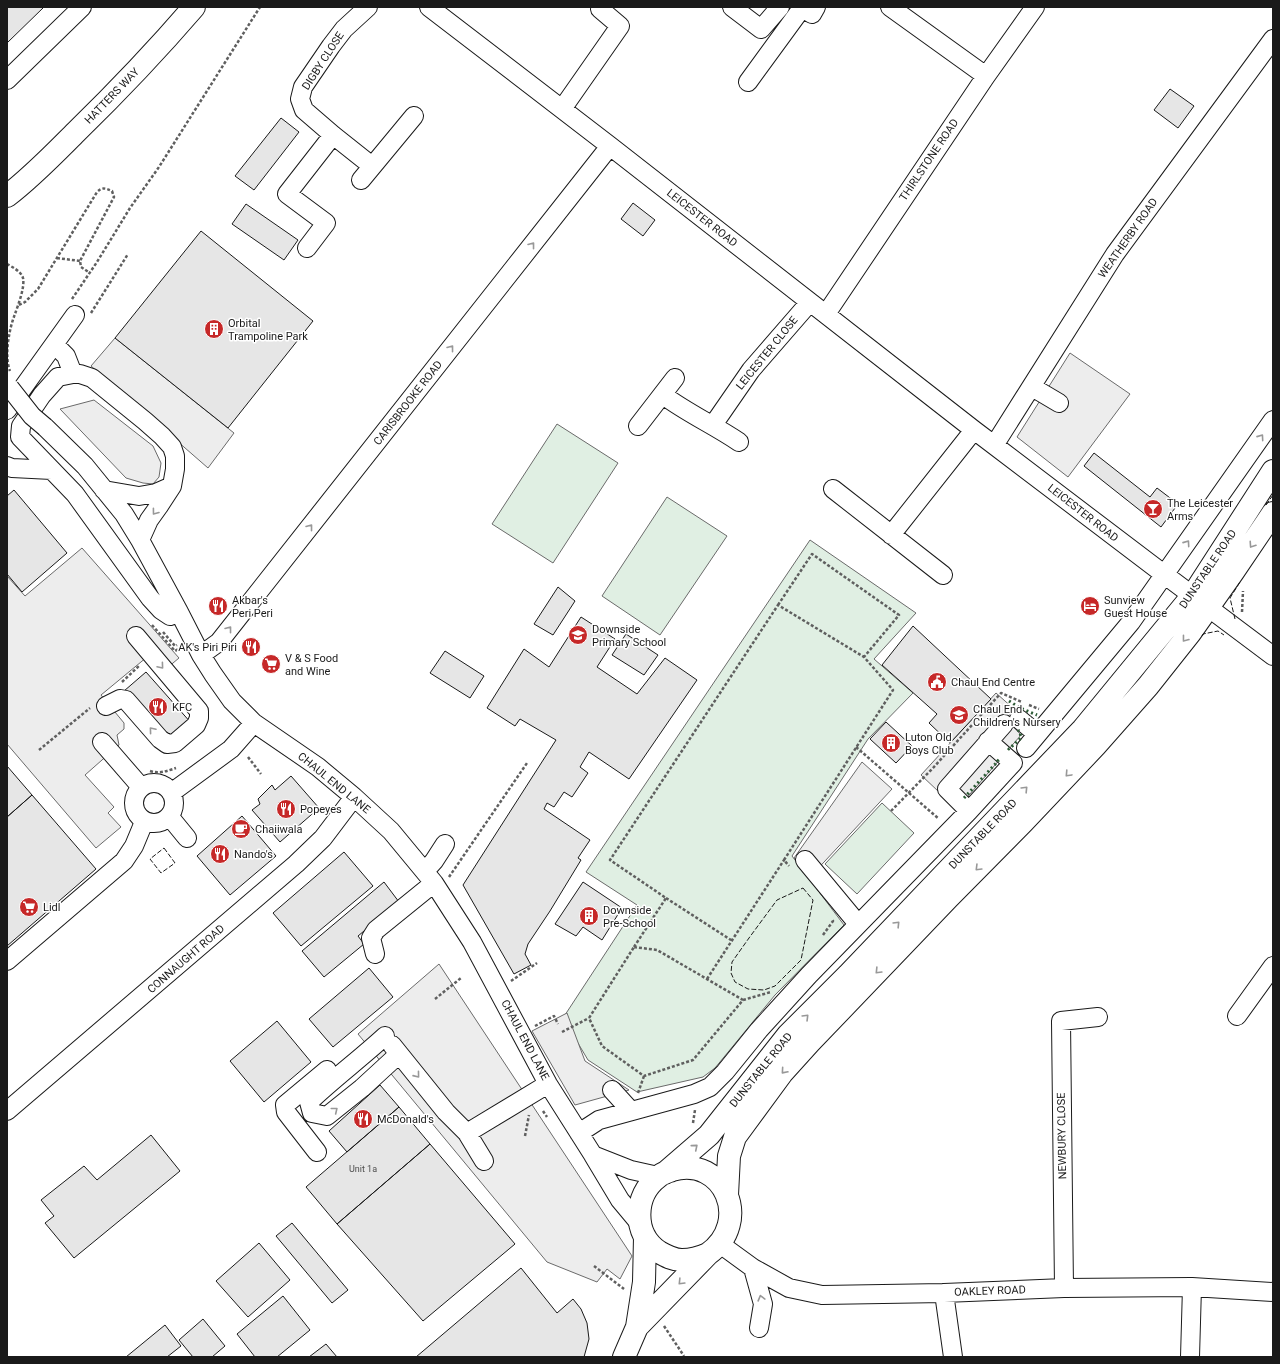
<svg xmlns="http://www.w3.org/2000/svg" width="1280" height="1364" font-family="Roboto,sans-serif">
	<rect width="100%" height="100%" fill="#fff"/>
	<!-- green -->
	<path fill="#e0efe3" stroke="#6a6a6a" d="M557,424L618,463L553,563L492,524Z
		M667,497L727,536L660,635L602,596Z
		M810,540L916,613L874,659L913,693L868,739L792,856L844,925L775,995L715,1068L703,1077L637,1092L588,1060L563,1018L637,905L586,872Z
		M882,803L914,833L857,894L825,864Z"/>
	<!-- parking -->
	<path fill="#ededed" stroke="#6a6a6a" d="M115,338L234,433L208,468L91,366Z
		M1070,353L1130,394L1068,477L1017,437Z
		M94,400L153,446L161,463L159,477L153,484L143,483L126,478L60,409Z
		M82,548L179,658L161,673L147,657L101,695L124,723V729L117,735L119,745L85,775L114,807L108,813L121,827L96,848L7,744V576L25,596Z
		M996,693L1014,709L1006,719L1021,735L957,809L921,775Z
		M862,762L892,789L811,876L794,858Z
		M439,964L632,1256L620,1279L607,1269L597,1282L547,1262L358,1034Z
		M567,1013L585,1061L629,1090L575,1105L532,1031Z"/>
	<!-- building -->
	<path fill="#e6e6e6" stroke="#1a1a1a" d="M7,7H44L7,43Z
		M1170,89L1194,106L1178,128L1154,110Z
		M281,118L299,132L254,190L235,176Z
		M633,203L655,220L643,236L621,219Z
		M246,204L298,240L284,260L232,224Z
		M201,231L313,321L228,428L115,338Z
		M1094,453L1150,497L1157,488L1178,504L1161,527L1084,466Z
		M14,490L67,553L22,592L7,574V496Z
		M558,587L575,601L553,635L534,624Z
		M581,617L615,639L597,667L637,694L665,658L697,680L629,779L589,752L580,767L588,773L572,797L564,792L554,807L547,803L544,809L590,840L578,858L581,860L550,911L528,944L525,954L531,965L514,974L463,885L556,740L520,719L515,726L487,708L524,649L549,667Z
		M913,626L991,699L950,743L929,723L937,714L882,665Z
		M626,634L658,655L644,675L612,655Z
		M445,651L484,676L470,698L430,673Z
		M146,672L192,724L172,738L158,731L124,691Z
		M886,722L912,746L896,763L870,739Z
		M7,766L32,795L7,817Z
		M291,776L319,808L280,842L252,810L260,804L258,799L272,785L275,790Z
		M32,795L96,869L7,946V817Z
		M242,816L276,856L230,895L197,856Z
		M344,852L373,886L301,946L273,913Z
		M384,882L399,902L358,936L364,944L324,977L302,951Z
		M583,882L622,908L602,940L583,927L576,936L555,924Z
		M369,968L393,997L333,1047L309,1019Z
		M277,1021L311,1062L264,1102L230,1061Z
		M380,1085L399,1107L347,1152L329,1131Z
		M399,1107L430,1144L337,1224L306,1187Z
		M151,1135L180,1171L74,1258L45,1223L54,1216L41,1200L84,1166L97,1180Z
		M430,1144L515,1244L423,1321L337,1224Z
		M292,1223L348,1290L332,1303L276,1236Z
		M259,1243L290,1280L248,1317L216,1281Z
		M521,1268L557,1313L573,1299L581,1309L587,1323L589,1339L584,1357H416Z
		M283,1296L310,1330L277,1357H255L237,1334Z
		M203,1319L225,1346L212,1357H193L179,1340Z
		M165,1325L181,1346L167,1357H126Z
		M326,1344L337,1357H309Z"/>
	<g fill="none" stroke-linecap="round" stroke-linejoin="round">
		<!-- minor casing -->
		<g stroke="#1a1a1a" stroke-width="20">
			<path id="minor" d="M368,7L344,29L331,46L303,87L300,99L304,110L333,135L372,166
				M429,7L610,146L974,430L1165,575L1273,656
				M732,7L761,29L780,7
				M890,7L986,76
				M7,80L82,7
				M748,82L802,8L812,14L816,7
				M562,109L620,26L600,9
				M361,180L414,116
				M307,248L326,223L287,194L333,135
				M826,314L986,76L1035,7
				M55,345L66,356L73,374
				M1032,387L1059,403
				M663,395C687,413 714,425 739,442
				M7,410L75,315
				M713,425L751,370L810,302
				M638,426L675,378
				M45,427L85,466L124,514L140,540L179,612L201,655L213,674L232,701L254,723L318,767L354,797L391,831L434,883L472,942L548,1084L593,1155L620,1200L640,1224
				M995,444L1115,254L1273,39
				M7,466L12,468L52,470
				M833,489L943,575
				M104,490L139,496L156,493L172,486
				M891,535L974,430
				M140,540L149,520L159,506L172,486L175,469V456L172,447L162,436L145,421L92,378L80,374H73L58,377L42,395L21,426L20,437L75,494L150,598L161,610L170,616L179,612
				M201,655L219,642L610,146
				M106,706L120,699L126,700L160,739L167,744L175,743L196,725L199,718V711L136,636
				M1019,719L1037,734
				M102,742L141,787
				M1026,748L1131,622L1273,420
				M134 803a20 20 0 1 1 40 0a20 20 0 1 1-40 0Z
				M171,793L231,749L254,723
				M969,811L947,789L1004,724
				M169,816L187,838
				M805,860L858,924
				M425,871L434,861L445,844
				M375,954L371,938L376,930L434,883
				M7,961L124,861L134,846L144,822
				M1237,1016L1273,966
				M385,1036C360,1059 333,1079 309,1102L312,1113L327,1116L362,1088L399,1054
				M392,1045L446,1112L467,1133L484,1161
				M612,1090L631,1111
				M7,1111L296,864L323,838L354,797
				M467,1133L548,1084
				M579,1133L599,1120L694,1094L710,1087L725,1072L759,1030L809,975L969,811L1013,763L988,741
				M317,1152L286,1112L285,1105L327,1070
				M593,1155L631,1170L658,1176
				M720,1244L753,1268L789,1288L822,1295L944,1293L1064,1288L1192,1287L1273,1292
				M753,1268L763,1304L759,1328
				M1064,1288L1061,1021L1098,1017
				M944,1293L953,1357
				M1190,1357L1192,1287"/>
		</g>
		<!-- major casing -->
		<g stroke="#1a1a1a" stroke-width="24">
			<path id="major" d="M7,196C32,177 54,154 76,132C117,92 157,50 194,7
				M665,1173L709,1135L788,1035L848,975L1083,729L1193,595L1273,471
				M727,1195L729,1156L735,1137L782,1073L810,1042L948,898L1023,822L1095,746L1148,686L1190,633L1233,572L1273,513
				M637,1327L708,1254C753,1222 724,1155 672,1170C667,1172 662,1173 658,1177C634,1195 632,1234 659,1252C666,1256 673,1260 682,1260C691,1260 699,1258 708,1254
				M624,1357L637,1327L644,1282L645,1237"/>
		</g>
		<!-- path -->
		<path stroke="#5f5f5f" stroke-width="2.5" stroke-dasharray="3 2" stroke-linecap="butt" d="M57,258L80,261
			M7,264C12,267 21,271 23,278C25,288 18,305 15,314C9,329 4,356 10,371
			M72,299L97,262L130,208L159,167L260,7
			M19,305L25,302L38,289L97,192C102,187 105,188 112,191L114,197L80,261L81,267L90,273
			M91,313L128,254
			M778,605L812,554L899,615L864,657
			M1242,612L1243,591
			M152,625L175,651L180,648
			M163,632L175,646L177,645
			M122,682L140,665
			M1029,705L1039,709
			M856,747L939,819
			M39,750L90,708
			M248,757L261,774
			M150,771C159,774 167,771 176,768
			M891,811L933,768L1001,693L1022,702
			M449,877L527,763
			M666,898L731,940
			M823,935L833,921L832,920
			M634,947L666,898L610,860L778,605L864,657L893,690L784,860L789,866
			M634,947L657,950L743,1000L693,1060L644,1076L602,1046L589,1018Z
			M707,979L784,860
			M511,981L537,963
			M435,999L461,978
			M743,1000L771,992
			M535,1026L554,1016L558,1024
			M562,1032L589,1018
			M638,1093L644,1076
			M543,1111L547,1117
			M693,1123L695,1110
			M525,1136L529,1115
			M594,1266L624,1289
			M664,1326L684,1356"/>
		<!-- minor -->
		<use href="#minor" stroke="#fff" stroke-width="18"/>
		<!-- major -->
		<use href="#major" stroke="#fff" stroke-width="22"/>
		<!-- minor-bridge casing -->
		<g stroke="#1a1a1a" stroke-width="20" stroke-linecap="butt">
			<path id="minor-bridge" d="M10,388L32,416L45,427"/>
		</g>
		<!-- minor-bridge -->
		<use href="#minor-bridge" stroke="#fff" stroke-width="18"/>
		<!-- hedge -->
		<path stroke="#2b5a34" stroke-width="3" stroke-dasharray="2 3" stroke-linecap="butt" d="M1009,701L1020,708L1037,715
			M1008,748L1009,749L1021,738L1020,732L1018,730
			M964,798L998,761L996,759"/>
		<!-- fence -->
		<path stroke="#1a1a1a" stroke-width="1" stroke-dasharray="5 2" stroke-linecap="butt" d="M1266,505L1273,495
			M1235,619L1230,598L1240,582
			M1202,636L1203,634L1218,631L1224,635
			M164,848L175,863L161,873L150,859Z
			M803,888L813,900L801,960L775,986L764,990L748,989L735,982L731,973L732,962L749,938L777,900Z"/>
	</g>
	<!-- one-way arrows -->
	<defs><path id="oneway-chevron" d="M-2-3.5L2.5 0L-2 3.5" fill="none" stroke-width="1.6" stroke-linecap="round" stroke-linejoin="round"/></defs>
	<g stroke="#989898">
		<use href="#oneway-chevron" transform="translate(532 245) rotate(-52)"/>
		<use href="#oneway-chevron" transform="translate(451 348) rotate(-52)"/>
		<use href="#oneway-chevron" transform="translate(1261 437) rotate(-55)"/>
		<use href="#oneway-chevron" transform="translate(155 512) rotate(127)"/>
		<use href="#oneway-chevron" transform="translate(310 527) rotate(-52)"/>
		<use href="#oneway-chevron" transform="translate(1187 543) rotate(-55)"/>
		<use href="#oneway-chevron" transform="translate(1252 545) rotate(124)"/>
		<use href="#oneway-chevron" transform="translate(229 629) rotate(-52)"/>
		<use href="#oneway-chevron" transform="translate(1185 639) rotate(128)"/>
		<use href="#oneway-chevron" transform="translate(161 666) rotate(50)"/>
		<use href="#oneway-chevron" transform="translate(152 730) rotate(-130)"/>
		<use href="#oneway-chevron" transform="translate(1068 774) rotate(133)"/>
		<use href="#oneway-chevron" transform="translate(1025 789) rotate(-46)"/>
		<use href="#oneway-chevron" transform="translate(978 868) rotate(135)"/>
		<use href="#oneway-chevron" transform="translate(897 924) rotate(-46)"/>
		<use href="#oneway-chevron" transform="translate(878 971) rotate(134)"/>
		<use href="#oneway-chevron" transform="translate(806 1017) rotate(-45)"/>
		<use href="#oneway-chevron" transform="translate(784 1071) rotate(131)"/>
		<use href="#oneway-chevron" transform="translate(417 1075) rotate(51)"/>
		<use href="#oneway-chevron" transform="translate(335 1110) rotate(-39)"/>
		<use href="#oneway-chevron" transform="translate(695 1147) rotate(-40)"/>
		<use href="#oneway-chevron" transform="translate(681 1282) rotate(134)"/>
		<use href="#oneway-chevron" transform="translate(761 1298) rotate(-105)"/>
	</g>
	<!-- icons -->
	<defs>
		<g id="building-disc" transform="scale(1)"><circle r="9.5" fill="#c62828" stroke="#fff"/><path d="M-4-6H4V6H1V3H-1V6H-4ZM-2.5-4.3h1.7v1.8h-1.7ZM.8-4.3h1.7v1.8H.8ZM-2.5-1h1.7V.8h-1.7ZM.8-1h1.7V.8H.8Z" fill="#fff"/></g>
		<g id="bar-disc" transform="scale(1)"><circle r="9.5" fill="#c62828" stroke="#fff"/><path d="M-6-5H6L.8 .8V4.5H3.5V6h-7V4.5H-.8V.8Z" fill="#fff"/></g>
		<g id="restaurant-disc" transform="scale(1)"><circle r="9.5" fill="#c62828" stroke="#fff"/><path d="M-5-6h1v4h1v-4h1v4h1v-4h1v5L-1.5 .5V6h-2V.5L-5-1ZM5-6V6H3V1.5H1.5Q1.5-4 5-6Z" fill="#fff"/></g>
		<g id="hotel-disc" transform="scale(1)"><circle r="9.5" fill="#c62828" stroke="#fff"/><path d="M-6-4.5h1.5V1H6V5H4.5V3h-9V5H-6ZM-4 0a1.8 1.8 0 1 1 3.6 0ZM.5 0V-2.5h3Q6-2.5 6 0Z" fill="#fff"/></g>
		<g id="school-disc" transform="scale(1)"><circle r="9.5" fill="#c62828" stroke="#fff"/><path d="M0-5L7-2L0 1L-7-2ZM-4 1L0 2.5L4 1V4Q0 6-4 4Z" fill="#fff"/></g>
		<g id="supermarket-disc" transform="scale(1)"><circle r="9.5" fill="#c62828" stroke="#fff"/><path d="M-6-5.5h2.5l.6 2H6L4.5 2H-2.5L-4.4-4H-6ZM-1.5 3.2a1.3 1.3 0 1 0 .1 0ZM3 3.2a1.3 1.3 0 1 0 .1 0Z" fill="#fff"/></g>
		<g id="civic-disc" transform="scale(1)"><circle r="9.5" fill="#c62828" stroke="#fff"/><path d="M-.6-6.5H3V-4.5H.6V-3L4-1V1h2V6H-6V1h2V-1L-.6-3ZM-1.2 2.5V6h2.4V2.5Z" fill="#fff"/></g>
		<g id="cafe-disc" transform="scale(1)"><circle r="9.5" fill="#c62828" stroke="#fff"/><path d="M-5.5-4.5H6V0H3Q3 3.5 0 3.5H-2.5Q-5.5 3.5-5.5 0ZM3-3.2v2h1.7v-2ZM-6 4.5H4V6H-6Z" fill="#fff"/></g>
	</defs>
	<g fill-rule="evenodd">
		<use href="#building-disc" x="214" y="329"/>
		<use href="#bar-disc" x="1153" y="509"/>
		<use href="#restaurant-disc" x="218" y="606"/>
		<use href="#hotel-disc" x="1090" y="606"/>
		<use href="#school-disc" x="578" y="635"/>
		<use href="#restaurant-disc" x="251" y="647"/>
		<use href="#supermarket-disc" x="271" y="664"/>
		<use href="#civic-disc" x="937" y="682"/>
		<use href="#restaurant-disc" x="158" y="707"/>
		<use href="#school-disc" x="959" y="715"/>
		<use href="#building-disc" x="891" y="743"/>
		<use href="#restaurant-disc" x="286" y="809"/>
		<use href="#cafe-disc" x="241" y="829"/>
		<use href="#restaurant-disc" x="220" y="854"/>
		<use href="#supermarket-disc" x="29" y="907"/>
		<use href="#building-disc" x="589" y="916"/>
		<use href="#restaurant-disc" x="363" y="1119"/>
	</g>
	<g text-anchor="middle" dominant-baseline="central" stroke-width="3" stroke-linejoin="round" paint-order="stroke">
		<!-- number labels -->
		<g font-size="9" fill="#4d4d4d">
			<text x="363" y="1169">Unit 1a</text>
		</g>
		<!-- street labels -->
		<g font-size="11" fill="#1a1a1a" stroke="#fff">
			<text transform="translate(323 61) rotate(-57)">DIGBY CLOSE</text>
			<text transform="translate(112 96) rotate(-46)">HATTERS WAY</text>
			<text transform="translate(929 160) rotate(-56)">THIRLSTONE ROAD</text>
			<text transform="translate(702 218) rotate(38)">LEICESTER ROAD</text>
			<text transform="translate(1128 238) rotate(-55)">WEATHERBY ROAD</text>
			<text transform="translate(767 353) rotate(-51)">LEICESTER CLOSE</text>
			<text transform="translate(408 403) rotate(-52)">CARISBROOKE ROAD</text>
			<text transform="translate(1083 513) rotate(38)">LEICESTER ROAD</text>
			<text transform="translate(1208 569) rotate(-56)">DUNSTABLE ROAD</text>
			<text transform="translate(334 783) rotate(39)">CHAUL END LANE</text>
			<text transform="translate(983 834) rotate(-46)">DUNSTABLE ROAD</text>
			<text transform="translate(186 959) rotate(-41)">CONNAUGHT ROAD</text>
			<text transform="translate(525 1040) rotate(62)">CHAUL END LANE</text>
			<text transform="translate(761 1070) rotate(-51)">DUNSTABLE ROAD</text>
			<text transform="translate(1062 1136) rotate(-91)">NEWBURY CLOSE</text>
			<text transform="translate(990 1291) rotate(-2)">OAKLEY ROAD</text>
		</g>
		<!-- poi labels -->
		<g font-size="11" fill="#1a1a1a" stroke="#fff" text-anchor="start">
			<text x="228" y="323">Orbital<tspan x="228" dy="13">Trampoline Park</tspan></text>
			<text x="1167" y="503">The Leicester<tspan x="1167" dy="13">Arms</tspan></text>
			<text x="232" y="600">Akbar's<tspan x="232" dy="13">Peri Peri</tspan></text>
			<text x="1104" y="600">Sunview<tspan x="1104" dy="13">Guest House</tspan></text>
			<text x="592" y="629">Downside<tspan x="592" dy="13">Primary School</tspan></text>
			<text x="237" y="647" text-anchor="end">AK's Piri Piri</text>
			<text x="285" y="658">V &amp; S Food<tspan x="285" dy="13">and Wine</tspan></text>
			<text x="951" y="682">Chaul End Centre</text>
			<text x="172" y="707">KFC</text>
			<text x="973" y="709">Chaul End<tspan x="973" dy="13">Children's Nursery</tspan></text>
			<text x="905" y="737">Luton Old<tspan x="905" dy="13">Boys Club</tspan></text>
			<text x="300" y="809">Popeyes</text>
			<text x="255" y="829">Chaiiwala</text>
			<text x="234" y="854">Nando's</text>
			<text x="43" y="907">Lidl</text>
			<text x="603" y="910">Downside<tspan x="603" dy="13">Pre-School</tspan></text>
			<text x="377" y="1119">McDonald's</text>
		</g>
	</g>
	<!-- border -->
	<rect width="1280" height="1364" fill="none" stroke="#1a1a1a" stroke-width="16"/>
</svg>
